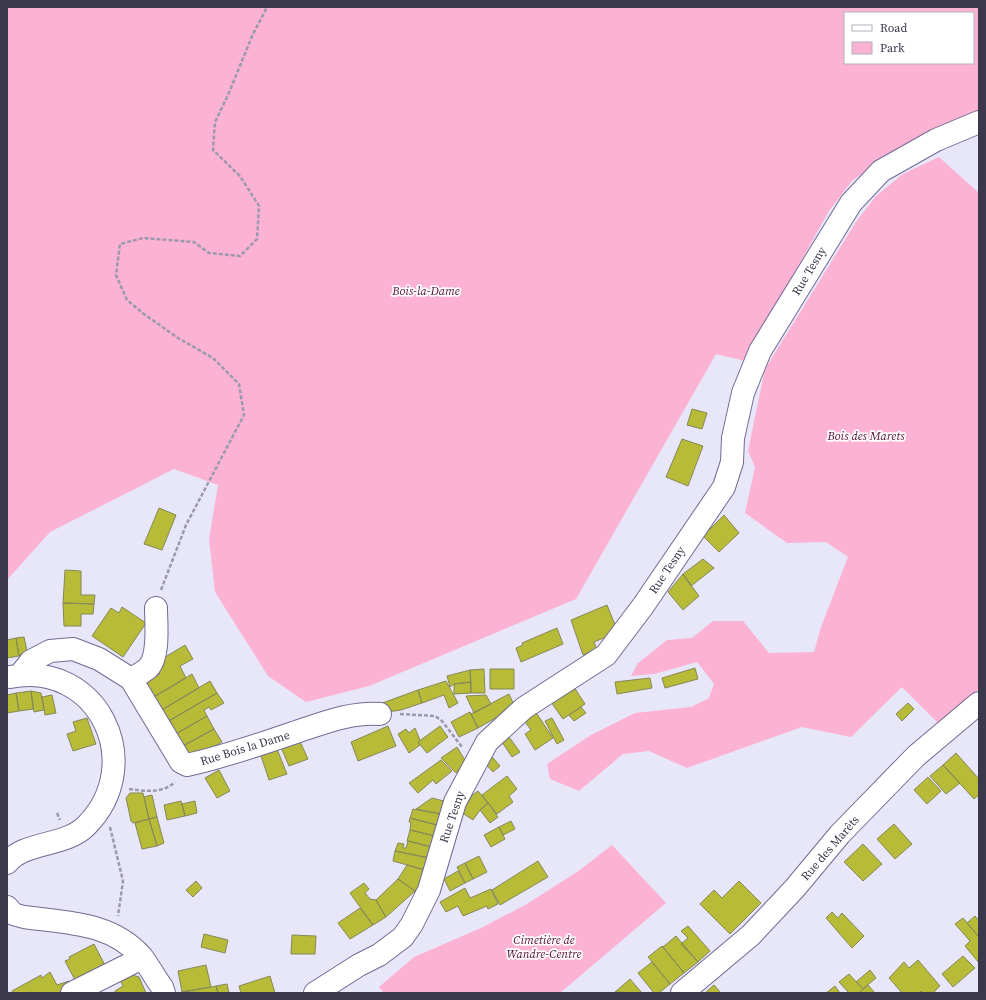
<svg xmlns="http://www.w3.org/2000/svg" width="986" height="1000" font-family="'Source Serif 4',serif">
	<rect width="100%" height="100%" fill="#e8e6f9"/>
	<!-- green -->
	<path fill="#fcb2d2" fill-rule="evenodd" d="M7,7H979V110L926,134L884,158L852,181L829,211L745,361L716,354L576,599L369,686L306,702L268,676L215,592L209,539L218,485L174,469L50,532L7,580ZM845,13H973V63H845Z
		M939,157L979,193V689L938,723L902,687L851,737L802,727L687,768L649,751L623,754L579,791L550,779L547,764L591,735L635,713L691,707L709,698L714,684L697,662L654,674L631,676L638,663L667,640L692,638L713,621H743L769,653L814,652L821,627L848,557L826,542L787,543L745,513L755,467L748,451L765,369L856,222L876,196L903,174Z
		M612,845L666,903L560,993H384L379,987L414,957L481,928L527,904L580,870Z"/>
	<!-- building -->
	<path fill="#b7bb37" stroke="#858859" d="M692,409L707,413L702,429L687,425Z
		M682,439L703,446L688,486L666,477Z
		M159,508L176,515L162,550L144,544Z
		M724,515L739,533L719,552L703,536Z
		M703,559L714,568L691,586L683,574Z
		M65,570L81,571V595H95L94,604L63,603Z
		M683,574L699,596L683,610L668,592Z
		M63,603L94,604L93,614H81V626H64Z
		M607,605L618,632L594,642L597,650L583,655L571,620Z
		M122,607L146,623L123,657L92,636L111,608L119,613Z
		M557,628L563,644L521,662L516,648L523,645L522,643Z
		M24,637L27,651L19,656L16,638Z
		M16,638L19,656L7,658V640Z
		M185,645L193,659L180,666L186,678L152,698L144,683L160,674L158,670L164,666L162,659Z
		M695,668L698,679L665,688L662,678Z
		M484,669L485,693H471L470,670Z
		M490,669H514V689H490Z
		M470,670L471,682L454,684L450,687L447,676Z
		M192,674L199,688L160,711L152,698Z
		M650,678L652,688L617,694L615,682Z
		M210,681L217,693L167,722L160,711Z
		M446,681L458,703L449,708L444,695L422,703L418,690Z
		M471,682V693L454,694V684Z
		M574,687L585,704L563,719L551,702Z
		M418,690L422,703L401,710L380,713L377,705Z
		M31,691L41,693L44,710L34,712Z
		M31,691L33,709L19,711L16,693Z
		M16,693L19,711L7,713V695Z
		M217,693L224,703L211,710L209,707L204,710L207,716L174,735L167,722Z
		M509,694L515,707L478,728L471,714Z
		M52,695L56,713L45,715L42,697Z
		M486,695L491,704L474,713L466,696Z
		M908,703L914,709L902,721L896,714Z
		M581,707L586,713L574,721L569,715Z
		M535,711L553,738L535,750L525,734L531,730L523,719Z
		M470,712L478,728L459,737L451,722Z
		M207,716L214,729L181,747L174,735Z
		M87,718L96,744L73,751L67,734L76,731L73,722Z
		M552,718L564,740L557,744L545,721Z
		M388,726L396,746L358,761L351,742Z
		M440,726L448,737L427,753L418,742Z
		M415,728L420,740L418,742L420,745L409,753L398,734L406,729L409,733Z
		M214,729L222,742L188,761L181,747Z
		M298,737L308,759L289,766L280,745Z
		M509,737L520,752L512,757L502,742Z
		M457,747L466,762L456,773L441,758Z
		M277,749L287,774L269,780L261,756Z
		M489,753L500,766L493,772L482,760Z
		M956,753L979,779V795L974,799L943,765Z
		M441,760L452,771L436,784L433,780L418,793L409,783Z
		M943,765L960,783L946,794L930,776Z
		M219,770L230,791L217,798L205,778Z
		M507,776L517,789L509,796L513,802L497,814L482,795Z
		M928,777L941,791L927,804L914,790Z
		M478,791L488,803L480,810L473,820L461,812L471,798L470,797Z
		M130,793H143L149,819L133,823L131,821L126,798Z
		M152,795L157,817L149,819L144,797Z
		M432,798L444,801L441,814L416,809Z
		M181,801L185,816L167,820L164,805Z
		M195,801L197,813L185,816L182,804Z
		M488,803L498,817L490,823L480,810Z
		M413,809L441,814L437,825L410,818Z
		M157,817L164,843L157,846L149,819Z
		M410,818L437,825L435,836L410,830L411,822H409Z
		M149,819L157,846L142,849L135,823Z
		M511,821L515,829L503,835L499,827Z
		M894,824L912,844L895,859L877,839Z
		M499,827L505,839L491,847L484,835Z
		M410,830L435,836L432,847L407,841Z
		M408,841L432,847L429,858L395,851L398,843L404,844L403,848H406Z
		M863,844L882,864L863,881L844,862Z
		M395,851L429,858L425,870L393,861Z
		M479,856L487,872L473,879L465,863Z
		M538,861L548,877L500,905L492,890Z
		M465,863L473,879L465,883L457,867Z
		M407,865L425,870L422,881L415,891L398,879Z
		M458,871L465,883L450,891L444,879Z
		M398,879L415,891L386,917L376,900Z
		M196,881L202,888L193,897L186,890Z
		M739,881L761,903L730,934L700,904L714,890L722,898Z
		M364,883L369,889L365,893L370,899L376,900L386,917L373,925L350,893Z
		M465,888L470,898L491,889L498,904L488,909L487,906L463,916L458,906L446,912L440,902Z
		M360,908L373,925L350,939L338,923Z
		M832,912L838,918L842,913L864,936L852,948L826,918Z
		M975,916L979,921V937L967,923Z
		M963,918L979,937V963L965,946L970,941L955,924Z
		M688,926L710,951L698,962L681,944L688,938L681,931Z
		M204,934L228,940L225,953L201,947Z
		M292,935L316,936L315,954H291Z
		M676,936L698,962L684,973L663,947Z
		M94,944L107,969L77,984L65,961L70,959L69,957Z
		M662,946L684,973L670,984L648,957Z
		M963,956L975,968L953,987L942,974Z
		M918,960L940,986L933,993H922L921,991L919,993H902L889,978L904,962L909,968Z
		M652,962L670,984L659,993H654L638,973Z
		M206,965L211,987L182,992L178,971Z
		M870,970L876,978L863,989L856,982Z
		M50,972L57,985L69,981L71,986L58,993H13L12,991L41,975L42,978Z
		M129,974L139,977L146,993H115V991L123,986L119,978Z
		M849,974L863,989L859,993H849L839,982Z
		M270,976L275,993H241L239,986Z
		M630,979L642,993L615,992Z
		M227,984L229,993H218L216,986Z
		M714,985L721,993H705Z
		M868,985L875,993H859L863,989Z
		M216,986L218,993L182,992L211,987Z
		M835,986L840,993H826Z"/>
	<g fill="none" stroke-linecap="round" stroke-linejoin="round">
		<!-- minor casing -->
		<g stroke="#716a95" stroke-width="24">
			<path id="minor" d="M20,675L31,661L50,651L73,649L99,659L131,679L181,762L187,765C224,757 261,744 296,732C324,723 350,712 380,714
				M131,679C136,676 142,673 147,669C160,658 156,623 156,608
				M7,863C24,841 65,847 86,826C148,764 98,660 10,677
				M7,907L13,914L24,917C67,923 111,922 142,957C149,966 155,978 162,987L164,993
				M72,993L142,958
				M315,993L359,965L379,955L403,937L412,924L429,890L455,802L487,742L524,708L606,655L643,606L724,487L732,462L733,438L743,393L760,351L851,203L881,171L936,140L979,122
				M682,993L751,935L795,888L840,834L916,756L979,703"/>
		</g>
		<!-- path -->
		<path stroke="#9b99ac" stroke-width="2.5" stroke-dasharray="4 2" stroke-linecap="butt" d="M161,590L186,525L244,415L239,384L213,358L178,338L144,314L127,300L116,275L120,244L143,238L194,242L209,253L240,256L257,239L259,206L240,176L213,150L215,122L228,95L253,34L267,7
			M400,714L435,716L442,721L462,747
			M129,789C145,791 162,794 175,782
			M57,813L60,820
			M110,827L123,881L118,916"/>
		<!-- minor -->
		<use href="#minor" stroke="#fff" stroke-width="22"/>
	</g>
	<g text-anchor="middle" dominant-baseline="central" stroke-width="3.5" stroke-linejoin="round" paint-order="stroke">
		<!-- street labels -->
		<g font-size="12" fill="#3b384b" stroke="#fff">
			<text transform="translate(809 271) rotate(-59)">Rue Tesny</text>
			<text transform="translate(667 570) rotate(-56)">Rue Tesny</text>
			<text transform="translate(245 748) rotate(-17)">Rue Bois la Dame</text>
			<text transform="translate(452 817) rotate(-71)">Rue Tesny</text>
			<text transform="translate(830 848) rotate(-49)">Rue des Marêts</text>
		</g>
		<!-- park labels -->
		<g font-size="12" font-style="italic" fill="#571138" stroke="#fff">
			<text x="426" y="291">Bois-la-Dame</text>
			<text x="866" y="436">Bois des Marets</text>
			<text x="544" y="940">Cimetière de<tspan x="544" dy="14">Wandre-Centre</tspan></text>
		</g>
	</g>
	<!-- border -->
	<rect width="986" height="1000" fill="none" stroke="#3b384b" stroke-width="16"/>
	<!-- legend -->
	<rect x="844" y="12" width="130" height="52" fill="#ffffff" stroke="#b1afb7"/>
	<rect x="852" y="25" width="20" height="6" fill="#ffffff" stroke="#b1afb7"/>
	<text x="880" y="32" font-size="12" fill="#3b384b">Road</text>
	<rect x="852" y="42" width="20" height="12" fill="#fcb2d2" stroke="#b1afb7"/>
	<text x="880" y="52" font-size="12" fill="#3b384b">Park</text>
</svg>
